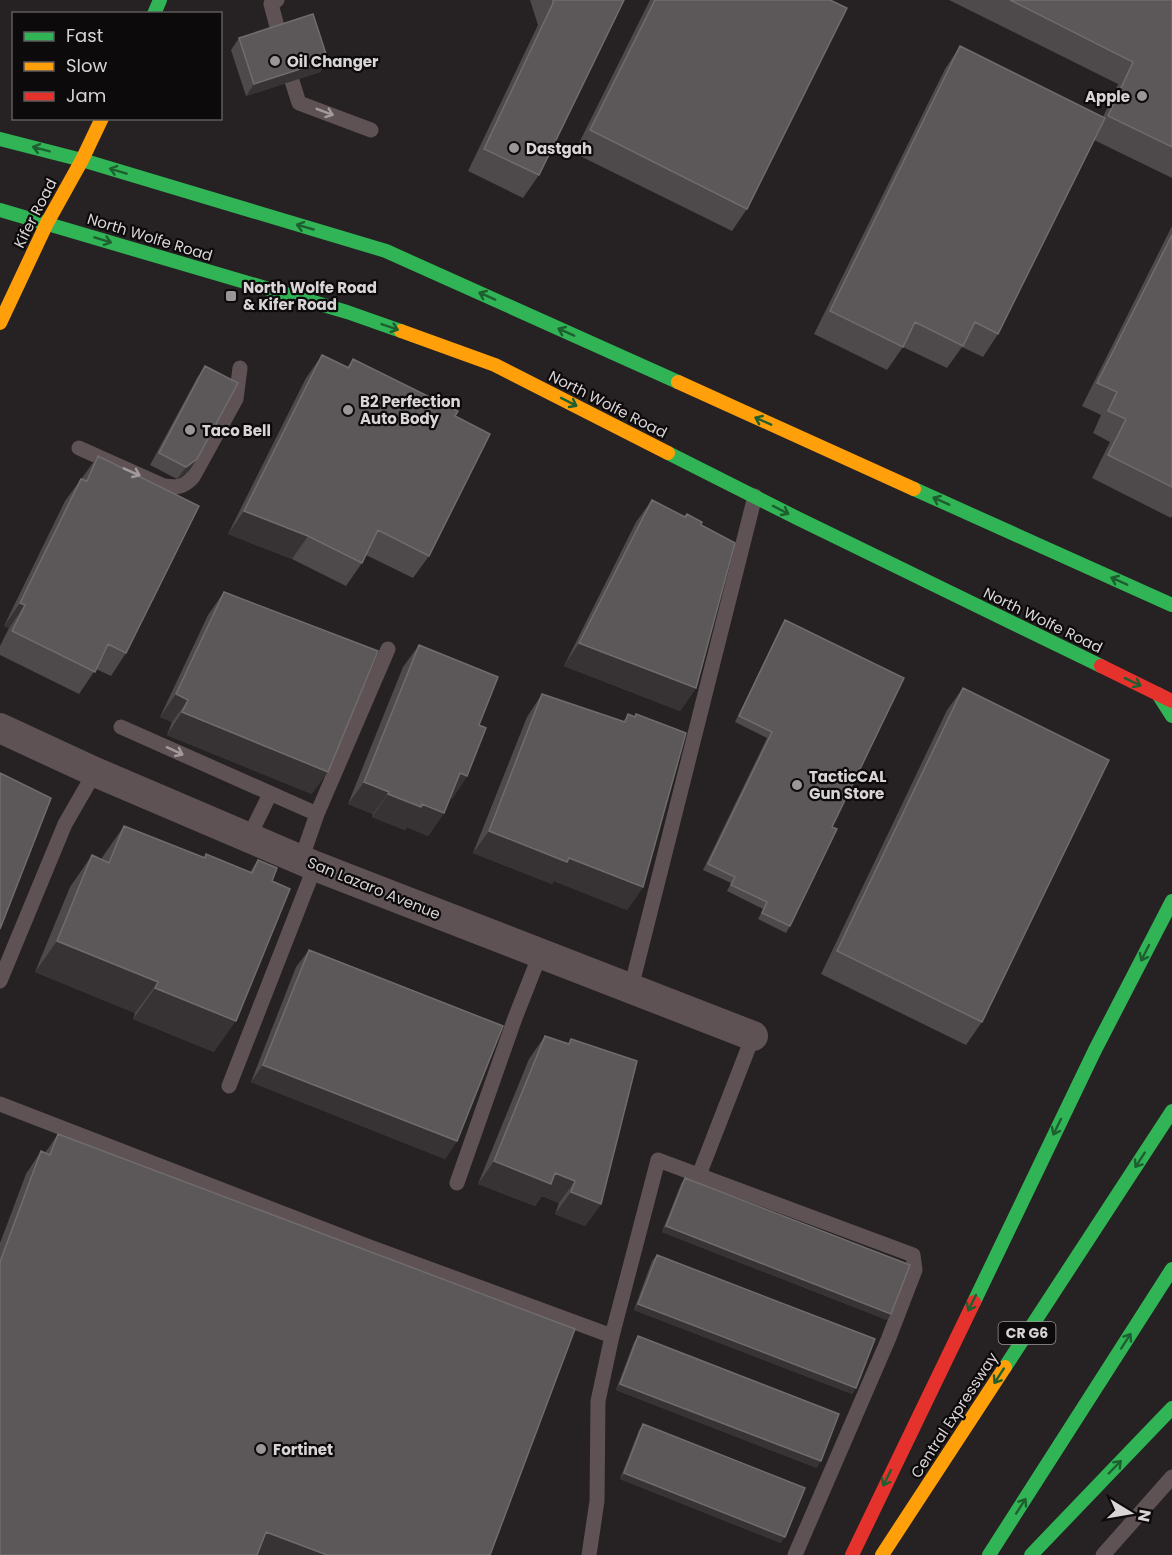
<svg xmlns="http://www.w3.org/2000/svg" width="1172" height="1555" font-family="Poppins,sans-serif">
	<rect width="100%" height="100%" fill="#262122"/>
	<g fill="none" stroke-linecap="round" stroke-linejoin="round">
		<!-- lane -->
		<path stroke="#5f5254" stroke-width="15" d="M277,0L271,4L279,34
			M292,81L299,103L371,130
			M79,448L164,486C177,488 184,487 193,477L236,399L240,368
			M121,727L317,814
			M249,837L270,794
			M301,860L317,814L388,649
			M0,981L65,824L95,772
			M631,988L755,496
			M229,1086L315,866
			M0,1104L367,1246L612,1336
			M699,1175L753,1036
			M457,1183L515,1018L541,952
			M589,1555L597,1501L598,1401L612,1336L658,1160L913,1255L915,1270L888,1340L795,1555
			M1103,1555L1172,1477"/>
		<!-- street -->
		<path stroke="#5f5254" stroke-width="30" d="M0,728L95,772L315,866L753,1036"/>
		<!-- fast -->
		<path stroke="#30b455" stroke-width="14" d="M154,14L160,0
			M0,139L82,160L386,251L678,382
			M0,210L347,312L401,331
			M668,453L797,518L1101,666
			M914,489L1172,605
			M1158,694L1172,716
			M974,1302L1095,1050L1172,901
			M1005,1367L1172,1111
			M989,1555L1172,1269
			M1031,1555L1172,1408"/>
		<!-- slow -->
		<path stroke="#ff9f0a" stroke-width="14" d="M0,323L47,223L82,160L102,118
			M401,331L495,365L668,453
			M678,382L914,489
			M882,1555L1005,1367"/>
		<!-- jam -->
		<path stroke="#e5322d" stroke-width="14" d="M1101,666L1172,701
			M852,1555L974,1302"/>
	</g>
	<!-- wall -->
	<path fill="#4e494a" d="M530,0H624L539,175L523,198L468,171L538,25Z
		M650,0H830L747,209L732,231L574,153Z
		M949,0H1172V178L1094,140L998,334L983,357L962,347L947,368L903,347L887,370L814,334L945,69L960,46L1103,117L1118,84Z
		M239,38L328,60L320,72L246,96L231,50Z
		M1172,226V516L1171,518L1092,478L1110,442L1093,433L1101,415L1082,406Z
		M322,355L347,367L353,359L455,416L429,556L413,578L366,555L362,563L346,586L292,559L228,534L306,378Z
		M205,366L197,459L189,471L177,479L150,465L197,378Z
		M98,456L126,653L111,676L96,669L79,694L0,655V646L9,628L4,626L65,501Z
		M652,500L685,517L687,514L701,525L696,688L680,711L564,666L636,522Z
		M224,592L312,794L167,735L172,722L160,717L208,615Z
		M785,620L832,827L790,926L786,933L758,919L763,909L727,891L731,883L703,870L767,738L735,722L781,626Z
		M419,645L479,725L467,776L452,799L450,798L444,813L428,836L407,827L405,830L372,817L373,814L348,804L403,667Z
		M963,688L982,1022L966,1045L821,974L947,710Z
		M542,694L623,722L628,714L634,717L636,714L643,887L627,910L554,881L552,884L473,853L527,717Z
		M124,826L203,858L206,854L250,872L258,860L272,881L214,1052L133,1019L135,1013L35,972L70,887L92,855L101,859Z
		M309,950L457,1141L445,1159L251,1082L296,967Z
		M545,1036L568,1044L571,1039L601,1204L585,1226L555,1214L559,1203L542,1196L535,1206L478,1184L529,1059Z
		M58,1134L0,1555V1243L26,1174L41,1151L45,1153Z
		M685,1178L887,1320L662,1232L681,1184Z
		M657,1255L856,1388L852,1394L634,1310L652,1261Z
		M638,1336L817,1468L616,1390L634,1342Z
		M643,1424L781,1543L620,1479L639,1430Z"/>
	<!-- shaded-wall -->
	<path fill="#373334" d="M328,60L320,72L246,96L254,84Z
		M197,459L189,471L177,479L186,467Z
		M244,511L308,536L292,559L228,534Z
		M20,603L25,605L9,628L4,626Z
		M579,643L696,688L680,711L564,666Z
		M176,694L188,700L172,722L160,717Z
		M182,712L328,772L312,794L167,735Z
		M460,773L467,776L452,799L444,796Z
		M364,782L389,792L373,814L348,804Z
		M388,794L422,804L444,813L428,836L407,827L405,830L372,817Z
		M489,831L569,858L643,887L627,910L554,881L552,884L473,853Z
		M57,941L158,982L135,1013L35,972Z
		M155,988L236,1021L214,1052L133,1019Z
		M263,1065L457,1141L445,1159L251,1082Z
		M494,1161L555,1173L575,1181L559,1203L542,1196L535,1206L478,1184Z
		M571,1192L601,1204L585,1226L555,1214Z
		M666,1226L891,1314L887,1320L662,1232Z
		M638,1304L856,1388L852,1394L634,1310Z
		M620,1384L821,1461L817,1468L616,1390Z
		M624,1473L785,1537L781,1543L620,1479Z
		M266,1532L327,1555H250Z"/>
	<!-- building -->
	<path fill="#5c5859" stroke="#706c6d" stroke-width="1.5" d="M553,0H624L539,175L484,149L553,3Z
		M655,0H830L847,8L747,209L590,130Z
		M1010,0H1172V147L1108,116L1133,62Z
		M313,14L328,60L254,84L239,38Z
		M960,46L1105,118L998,334L975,322L963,346L915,322L903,347L830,311Z
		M1172,235V487L1108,455L1126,419L1108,411L1117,392L1097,383Z
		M322,355L349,368L353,359L458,411L455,416L490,434L429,556L378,530L362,563L308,536L244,511Z
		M205,366L238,383L197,459L186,467L159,453Z
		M98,456L199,506L126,653L108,644L95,672L12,631L25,605L20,603L81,479L87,481Z
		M652,500L685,517L687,514L702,522L701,525L735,543L696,688L579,643Z
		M224,592L378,651L328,772L182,712L188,700L176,694Z
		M785,620L904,678L832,827L837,829L790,926L762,913L767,902L731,885L735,877L708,864L772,732L739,716Z
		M419,645L498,677L479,725L486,728L467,776L460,773L444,813L422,804L421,807L388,794L389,792L364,782Z
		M963,688L1109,760L982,1022L837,951Z
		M542,694L625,722L628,714L635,717L636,714L686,733L643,887L569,858L567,862L489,831Z
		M0,773L51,798L0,929Z
		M124,826L205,858L206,854L252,873L258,860L277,868L272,881L290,889L236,1021L155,988L158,982L57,941L92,855L109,863Z
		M309,950L503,1026L457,1141L263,1065Z
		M545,1036L569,1044L571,1039L637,1061L601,1204L571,1192L575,1181L555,1173L551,1184L494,1161Z
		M58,1134L575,1329L490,1555H327L266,1532L257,1555H0V1262L41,1151L50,1155Z
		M685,1178L910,1265L891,1314L666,1226Z
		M657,1255L875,1339L856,1388L638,1304Z
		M638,1336L839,1414L821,1461L620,1384Z
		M643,1424L805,1488L785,1537L624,1473Z"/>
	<!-- one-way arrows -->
	<defs><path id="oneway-shaft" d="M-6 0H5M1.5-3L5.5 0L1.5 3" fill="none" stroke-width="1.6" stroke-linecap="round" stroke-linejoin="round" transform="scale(1.5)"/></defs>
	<g stroke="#a29a9b">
		<use href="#oneway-shaft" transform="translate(325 112) rotate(21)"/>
		<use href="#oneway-shaft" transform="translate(132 472) rotate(24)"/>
		<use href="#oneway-shaft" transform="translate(175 751) rotate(25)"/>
	</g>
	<g stroke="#1e5f30">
		<use href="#oneway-shaft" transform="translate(41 149) rotate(-165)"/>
		<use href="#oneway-shaft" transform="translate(118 171) rotate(-163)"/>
		<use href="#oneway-shaft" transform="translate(305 227) rotate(-164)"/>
		<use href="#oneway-shaft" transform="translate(103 240) rotate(17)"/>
		<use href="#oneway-shaft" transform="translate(487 296) rotate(-156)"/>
		<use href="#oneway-shaft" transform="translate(390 327) rotate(19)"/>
		<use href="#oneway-shaft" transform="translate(566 332) rotate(-156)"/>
		<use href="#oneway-shaft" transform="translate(569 402) rotate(27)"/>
		<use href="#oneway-shaft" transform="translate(763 421) rotate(-156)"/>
		<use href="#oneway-shaft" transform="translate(941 501) rotate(-156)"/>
		<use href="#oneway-shaft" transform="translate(781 510) rotate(27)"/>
		<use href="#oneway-shaft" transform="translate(1119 581) rotate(-156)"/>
		<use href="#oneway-shaft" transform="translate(1133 682) rotate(26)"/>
		<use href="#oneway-shaft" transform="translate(1145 953) rotate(117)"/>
		<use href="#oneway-shaft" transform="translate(1057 1127) rotate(116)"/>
		<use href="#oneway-shaft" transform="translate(1140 1160) rotate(123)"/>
		<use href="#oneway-shaft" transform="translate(972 1303) rotate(116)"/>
		<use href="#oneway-shaft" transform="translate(1126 1341) rotate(-57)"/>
		<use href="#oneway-shaft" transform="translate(999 1376) rotate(123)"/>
		<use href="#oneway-shaft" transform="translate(1115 1467) rotate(-46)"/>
		<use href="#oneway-shaft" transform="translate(887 1478) rotate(116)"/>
		<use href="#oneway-shaft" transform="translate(1021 1506) rotate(-57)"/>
	</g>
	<!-- markers -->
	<g fill="#9a9596" stroke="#0d0a0b" stroke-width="2">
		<circle cx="275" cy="61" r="6"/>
		<circle cx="1142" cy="96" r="6"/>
		<circle cx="514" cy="148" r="6"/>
		<rect x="225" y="290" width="12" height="12" rx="3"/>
		<circle cx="348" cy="410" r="6"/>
		<circle cx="190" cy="430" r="6"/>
		<circle cx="797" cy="785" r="6"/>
		<circle cx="261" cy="1449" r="6"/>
	</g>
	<g text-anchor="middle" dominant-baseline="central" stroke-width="4.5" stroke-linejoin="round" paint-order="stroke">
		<!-- shield labels -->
		<rect fill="#0d0a0b" stroke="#9c9798" stroke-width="1.5" x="998.5" y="1322" width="57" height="22" rx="4.5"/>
		<g font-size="14" font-weight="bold" fill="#d9d4d5">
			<text x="1027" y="1333">CR G6</text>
		</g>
		<!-- poi labels -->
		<g font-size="15" font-weight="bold" fill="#d9d4d5" stroke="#0d0a0b" text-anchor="start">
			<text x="287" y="61">Oil Changer</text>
			<text x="1130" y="96" text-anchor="end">Apple</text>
			<text x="526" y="148">Dastgah</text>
			<text x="243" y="287">North Wolfe Road<tspan x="243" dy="17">&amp; Kifer Road</tspan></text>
			<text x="360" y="401">B2 Perfection<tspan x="360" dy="17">Auto Body</tspan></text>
			<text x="202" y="430">Taco Bell</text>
			<text x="809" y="776">TacticCAL<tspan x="809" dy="17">Gun Store</tspan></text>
			<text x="273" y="1449">Fortinet</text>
		</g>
		<!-- street labels -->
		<g font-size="15" fill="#d9d4d5" stroke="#0d0a0b">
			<text transform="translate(35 213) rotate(-63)">Kifer Road</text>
			<text transform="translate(150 237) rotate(17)">North Wolfe Road</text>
			<text transform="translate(608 404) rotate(27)">North Wolfe Road</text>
			<text transform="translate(1043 620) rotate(26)">North Wolfe Road</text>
			<text transform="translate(374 888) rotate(22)">San Lazaro Avenue</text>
			<text transform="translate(954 1415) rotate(-57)">Central Expressway</text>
		</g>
	</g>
	<!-- legend -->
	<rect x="12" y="12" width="210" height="108" fill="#0d0a0b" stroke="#5f5b5c" stroke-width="1.5"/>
	<rect x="24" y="32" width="30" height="9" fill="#30b455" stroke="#5f5b5c" stroke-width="1.5"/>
	<text x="66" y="42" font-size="18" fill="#d9d4d5">Fast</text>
	<rect x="24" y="62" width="30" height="9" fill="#ff9f0a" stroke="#5f5b5c" stroke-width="1.5"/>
	<text x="66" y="72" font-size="18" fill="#d9d4d5">Slow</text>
	<rect x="24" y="92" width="30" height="9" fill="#e5322d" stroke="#5f5b5c" stroke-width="1.5"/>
	<text x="66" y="102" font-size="18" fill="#d9d4d5">Jam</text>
	<!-- north arrow -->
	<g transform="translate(1130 1513) rotate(101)" stroke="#0d0a0b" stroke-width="4.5" paint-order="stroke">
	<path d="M0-4.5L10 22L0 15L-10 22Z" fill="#d9d4d5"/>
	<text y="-9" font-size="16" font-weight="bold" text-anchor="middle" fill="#d9d4d5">N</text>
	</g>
</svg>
